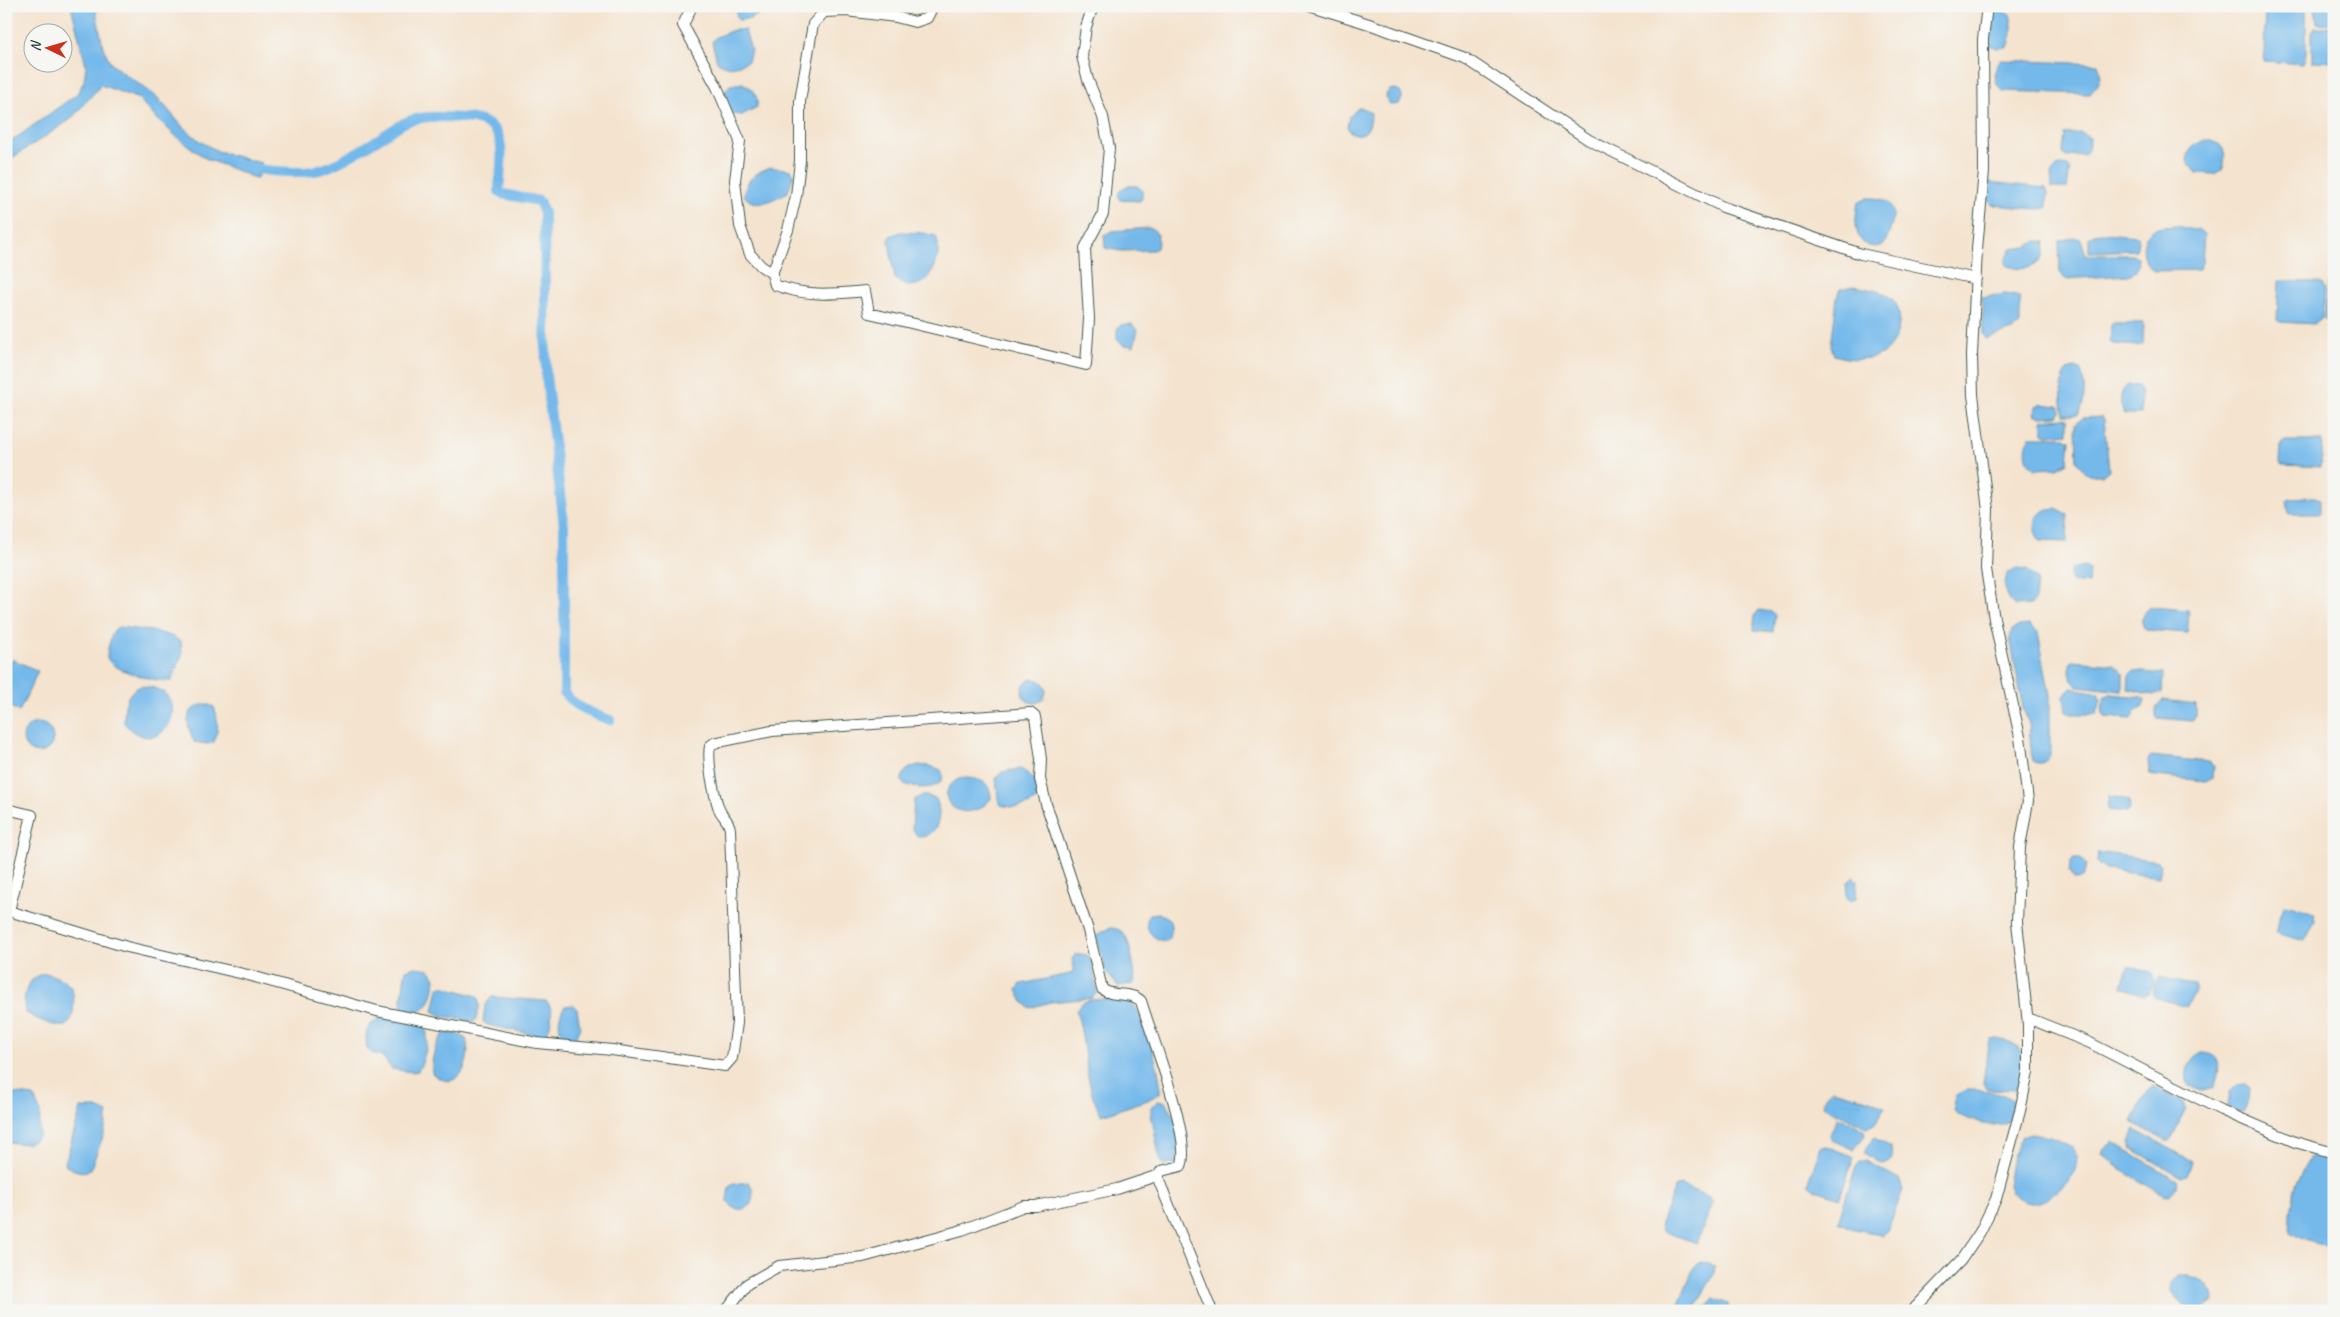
<svg xmlns="http://www.w3.org/2000/svg" width="2340" height="1317" font-family="Caveat,sans-serif">
	<rect width="100%" height="100%" fill="#f6f6f2"/>
	<filter id="ink" filterUnits="userSpaceOnUse"><feTurbulence type="fractalNoise" baseFrequency=".02" numOctaves="2"/><feDisplacementMap in="SourceGraphic" scale="10" xChannelSelector="R" yChannelSelector="G"/><feConvolveMatrix kernelMatrix="1 2 1 2 8 2 1 2 1" color-interpolation-filters="sRGB"/></filter>
	<filter id="wash" filterUnits="userSpaceOnUse"><feTurbulence type="fractalNoise" baseFrequency=".0096" numOctaves="4" result="noise"/><feDisplacementMap in="SourceGraphic" scale="20" xChannelSelector="R" yChannelSelector="G"/><feGaussianBlur stdDeviation="1.12" result="paint"/><feColorMatrix in="noise" values="0 0 0 0 0 0 0 0 0 0 0 0 0 0 0 0 0 1.4 0 .05"/><feComposite in="paint" operator="in"/></filter>
	<g filter="url(#wash)">
		<rect width="100%" height="100%" fill="#f4e3ce"/>
		<!-- water -->
		<path fill="#74b9eb" stroke="#4a7b90" d="M71,6H95L103,47L111,64L157,97L183,127L201,142L220,152L261,163L257,179L205,158L178,138L152,114L139,99L101,85L70,120L6,162V145L77,94L84,81L86,66Z
			M734,6H762V13L749,19L738,20Z
			M2265,6H2306V53L2303,64L2264,61Z
			M2315,6H2334V24L2317,23Z
			M2000,11L2010,14C2013,26 2013,35 2008,47L1997,48L1989,45L1987,31L1989,15Z
			M2314,27H2334V62L2312,61V30Z
			M733,30H745L751,50L748,61C736,67 728,70 717,61L712,42L716,37Z
			M2001,60L2098,64C2103,76 2098,85 2090,94L2004,91C1993,85 1993,70 2001,60Z
			M743,83C752,89 759,95 757,107L742,115L731,114L725,101V91L730,85Z
			M1386 97a8 8 0 1 1 16 0a8 8 0 1 1-16 0Z
			M1358,108H1363L1371,113C1371,126 1366,140 1350,132L1347,127L1349,117Z
			M2081,133L2090,138L2088,150L2084,155L2066,157L2063,153L2065,134Z
			M2205,140C2223,141 2229,153 2222,169L2215,174L2197,173L2187,161C2188,149 2195,144 2205,140Z
			M2059,165L2068,166L2070,169L2067,188H2052L2051,174Z
			M771,167L791,170L794,174L788,192C774,199 756,210 744,196C745,180 756,172 771,167Z
			M1989,182L2046,188L2048,193L2047,208L2037,209L1994,205C1985,200 1984,191 1989,182Z
			M1127,186H1137L1142,190V198L1140,201L1120,200L1118,195L1120,190Z
			M1868,198C1903,197 1894,222 1884,245C1855,254 1853,224 1858,203Z
			M2176,226L2199,231L2204,235L2202,263L2199,270L2154,271C2142,264 2138,238 2153,230C2160,226 2168,227 2176,226Z
			M1149,228C1159,230 1159,240 1157,248L1153,250L1121,251L1105,248L1104,235L1112,231Z
			M901,232L923,233L936,236C945,261 925,301 895,279L889,241L890,236Z
			M2102,233L2138,236L2139,241L2136,250L2089,252V238L2094,234Z
			M2076,238L2081,239L2086,255H2132L2137,257L2138,265L2136,271L2129,275L2065,279L2060,272L2059,243L2061,240Z
			M2035,241L2045,242C2044,247 2045,254 2042,258C2035,270 2017,271 2006,265V259L2011,249L2027,247Z
			M2279,281L2317,282L2322,284L2325,291L2323,318L2313,324L2280,322L2277,320Z
			M2334,282V324L2325,319L2328,285Z
			M1854,286C1866,289 1882,290 1891,298C1907,311 1898,343 1883,353C1871,361 1847,360 1834,355L1831,347L1837,297L1840,289Z
			M2006,294L2020,297V325L2013,330L1986,339L1983,334L1982,297Z
			M2113,323H2144L2143,344L2137,346L2113,344L2110,341L2111,325Z
			M1132,324L1138,330L1134,346L1123,345L1117,338V329L1120,325Z
			M2074,368L2080,370C2086,381 2086,405 2078,415H2064C2061,403 2060,380 2067,370Z
			M2128,385L2138,386L2140,390L2141,414H2124C2120,405 2118,392 2128,385Z
			M2040,404L2059,406L2061,411L2058,416L2040,417L2035,414L2036,406Z
			M2102,417L2104,420L2109,470L2103,475H2088L2077,462L2076,423L2083,418Z
			M2064,418L2068,419V433L2047,435L2043,433L2042,420Z
			M2029,437H2065L2070,440L2068,462L2057,468L2035,469C2024,461 2025,449 2029,437Z
			M2286,441H2322L2320,467L2283,465L2280,463L2281,443Z
			M2315,497L2320,499V514H2289L2287,500L2290,498Z
			M2056,509L2068,515L2067,542L2039,541L2035,531L2036,518L2043,511Z
			M2086,567L2089,570L2088,584L2071,582L2070,572L2072,569Z
			M2017,569L2027,570L2037,580L2035,599L2031,605L2015,606C2003,596 2004,588 2007,574Z
			M2151,607L2188,610L2189,615L2187,633L2145,630L2142,626C2141,618 2143,610 2151,607Z
			M1759,610L1772,612L1775,615L1773,632L1754,630L1755,615Z
			M2029,625L2038,632L2050,695V756C2045,763 2040,765 2032,761L2029,724L2023,708L2010,638L2012,630L2019,626Z
			M119,627C139,630 166,630 181,642L182,655L171,681C159,682 109,671 107,657C107,648 111,637 114,630Z
			M12,659L38,671L19,712L6,704V675Z
			M2074,661L2114,665L2123,673V688L2121,691L2078,686C2069,680 2067,672 2071,662Z
			M2133,671L2163,674L2162,693L2153,695L2128,689L2129,675Z
			M1022 691a12 12 0 1 1 24 0a12 12 0 1 1-24 0Z
			M142,686C147,687 152,687 157,689C193,702 160,764 124,723C124,707 125,691 142,686Z
			M2071,688L2099,693L2101,699L2097,714H2072L2066,712L2064,695Z
			M2111,694L2142,697L2145,699L2143,707L2135,712L2131,719L2105,717C2100,711 2103,702 2106,696Z
			M2163,700L2196,704V716L2193,721L2157,718C2154,711 2157,704 2163,700Z
			M206,704L214,707C218,717 219,731 214,742L207,744L194,742C186,724 183,708 206,704Z
			M23 738a15 15 0 1 1 30 0a15 15 0 1 1-30 0Z
			M2151,756L2208,762L2213,766L2212,779L2205,781L2155,776L2149,773L2148,759Z
			M918,765L930,766L941,770C951,790 913,792 902,782C901,771 909,768 918,765Z
			M1021,769L1035,779L1038,798C1029,808 1013,809 1001,805L998,798L996,778L1002,772Z
			M961,778C977,778 991,780 991,799C962,831 926,794 961,778Z
			M921,796H928L936,799C943,814 938,838 918,837L912,828L914,800Z
			M2109,796L2129,800L2130,808L2127,812L2109,810L2107,806Z
			M2098,852L2158,861L2161,865L2159,877L2106,870L2097,863Z
			M2075,858H2080L2086,865L2084,875L2078,880L2074,879L2069,871L2071,861Z
			M1854,877L1857,880L1856,899L1850,901L1846,895L1848,882Z
			M2288,904L2314,913L2315,921L2305,941L2275,933L2284,905Z
			M1159,913L1169,919C1172,926 1173,936 1166,941C1151,940 1143,927 1149,914Z
			M1109,928C1115,928 1120,929 1124,934C1130,942 1135,970 1135,981L1132,984L1118,986L1106,972L1096,936Z
			M1081,954L1087,955L1092,962L1097,993L1092,998L1050,1002L1030,1008L1023,1002L1017,990L1021,984L1070,974L1074,970L1072,959L1075,955Z
			M2128,966L2152,972L2154,982L2149,994L2144,995L2122,987Z
			M415,967L429,969L435,978C434,997 427,1021 403,1009L401,1005L405,974L406,970Z
			M46,973C54,976 64,979 70,986C76,993 75,1023 65,1026C55,1028 34,1018 25,1012C22,996 27,976 46,973Z
			M2160,977L2194,986L2195,991L2187,1007L2154,997C2152,991 2155,981 2160,977Z
			M442,986L477,996C481,1002 479,1016 474,1022L443,1016L433,1011L438,988Z
			M492,997L546,1001C556,1010 550,1024 547,1034L541,1036L488,1025L483,1022L485,1005Z
			M1111,999L1133,1004C1144,1018 1163,1075 1160,1093L1148,1100L1102,1115C1083,1087 1087,1042 1076,1010C1084,997 1097,1000 1111,999Z
			M573,1005L577,1009L580,1028L575,1040L567,1041C557,1033 557,1016 565,1006Z
			M389,1016L421,1024L426,1028C429,1041 425,1059 418,1071L412,1072L392,1069L382,1056L372,1053L367,1049C364,1027 369,1021 389,1016Z
			M445,1033L458,1034L466,1039C473,1062 458,1096 432,1073C431,1059 435,1043 445,1033Z
			M1997,1039L2010,1042L2019,1047C2023,1061 2024,1078 2015,1090L1987,1089L1983,1084L1988,1045L1991,1040Z
			M2201,1053C2224,1053 2220,1071 2214,1087L2201,1091L2189,1086C2183,1075 2189,1057 2201,1053Z
			M2245,1084L2250,1088L2249,1100L2243,1111H2235L2228,1106L2230,1092L2237,1085Z
			M2153,1086L2184,1102L2186,1109L2170,1141H2166L2132,1122L2145,1095Z
			M1832,1090L1871,1100L1886,1107L1875,1123L1868,1128L1823,1106C1823,1098 1825,1094 1832,1090Z
			M1967,1090C1981,1090 2003,1091 2014,1101L2009,1121C2008,1121 2003,1124 2001,1124C1992,1126 1959,1119 1955,1111C1952,1105 1954,1100 1956,1095Z
			M8,1093L34,1096L40,1112L39,1136C28,1147 20,1143 6,1142V1094Z
			M1157,1101H1164C1179,1114 1179,1146 1177,1164L1164,1165L1160,1160L1151,1114V1108Z
			M81,1108H97L108,1113L104,1134L90,1170C81,1174 74,1170 66,1166L65,1163Z
			M1837,1118L1846,1120L1864,1130L1865,1135L1854,1150L1832,1140L1830,1135Z
			M2135,1129L2192,1161V1165L2187,1174L2181,1177L2131,1148L2129,1142Z
			M2031,1133C2056,1137 2096,1149 2068,1180C2057,1193 2037,1211 2020,1199C2014,1195 2010,1191 2009,1184C2007,1167 2015,1151 2022,1136Z
			M1874,1138L1891,1147L1892,1159L1888,1163L1882,1164L1864,1153L1867,1146Z
			M2113,1142L2177,1180C2180,1187 2173,1195 2165,1196L2120,1169L2102,1154L2103,1150Z
			M1821,1146H1826L1854,1157L1840,1198L1816,1190L1808,1184Z
			M2314,1156L2334,1158V1245C2320,1247 2303,1240 2291,1232C2286,1209 2297,1177 2310,1157Z
			M1860,1161H1866L1899,1179L1903,1190L1888,1229L1883,1235L1851,1228L1838,1222L1856,1166Z
			M749,1182L753,1190L752,1204C743,1212 733,1211 727,1200L729,1187L733,1184Z
			M1680,1185L1709,1197L1713,1203L1697,1243L1662,1231L1660,1226L1675,1187Z
			M1703,1262L1715,1266L1714,1273L1694,1311H1676L1694,1267L1698,1263Z
			M2178,1276C2197,1275 2213,1280 2214,1302L2202,1311C2188,1311 2176,1301 2171,1288L2172,1282Z
			M1714,1298L1728,1304L1729,1311H1702Z"/>
		<g fill="none" stroke-linecap="round" stroke-linejoin="round">
			<!-- canal -->
			<path stroke="#74b9eb" stroke-width="10" d="M247,167C265,171 305,175 323,169C342,163 369,145 386,134C393,130 399,125 406,122C423,115 444,117 463,118C512,120 501,155 499,191L503,194L539,201L544,213L546,376L564,526V693C578,709 591,713 610,720"/>
		</g>
	</g>
	<g filter="url(#ink)">
		<g fill="none" stroke-linecap="round" stroke-linejoin="round">
			<!-- street casing -->
			<g stroke="#3f564b" stroke-width="12">
				<path id="street" d="M692,6L683,25L717,87L740,141L735,180L740,226L750,254L761,266L773,274
					M933,6L927,18L915,22L896,17L846,11L824,12L813,24L800,101V161L796,196L788,230L772,274L775,285C807,297 832,294 865,291L869,313L1086,365L1089,319L1085,248L1103,214L1109,148L1103,117L1088,80L1082,56L1086,27L1093,6
					M1311,6L1369,24L1465,58L1589,140L1723,207L1861,254L1976,279
					M6,809L32,815L9,911L127,947L248,975L377,1011L537,1043L612,1050L725,1066L732,1058L737,1023L730,829C728,818 722,817 719,809C714,795 707,760 710,746L714,743L772,731L1030,713L1035,717L1041,759L1040,779L1046,804L1088,930L1102,989C1113,998 1131,991 1141,1001C1150,1032 1193,1141 1181,1166L1161,1171L1159,1175V1181L1212,1311
					M2028,1018L2088,1042L2221,1110L2295,1142L2334,1153
					M726,1311L747,1284L779,1266L863,1257L962,1230L1024,1206H1036L1117,1189L1159,1175
					M1912,1311L1961,1260L1980,1232L1996,1199L2020,1111L2028,1072V1024L2017,922L2020,847L2028,801L2020,737L1994,619L1986,569L1988,510L1973,395L1972,355L1977,249L1984,171L1983,39L1987,6"/>
			</g>
			<!-- street -->
			<use href="#street" stroke="#fff" stroke-width="10"/>
		</g>
	</g>
	<!-- margin -->
	<rect width="2340" height="1317" fill="none" stroke="#f6f6f2" stroke-width="25"/>
	<!-- north arrow -->
	<g transform="translate(48 48) rotate(275)"><circle r="24" fill="#f6f6f2" stroke="#a0aca6"/>
	<path d="M0-4L9 19L0 12L-9 19Z" fill="#c8321e"/>
	<text y="-8" font-size="14" font-weight="bold" text-anchor="middle" fill="#1f3d34">N</text>
	</g>
</svg>
